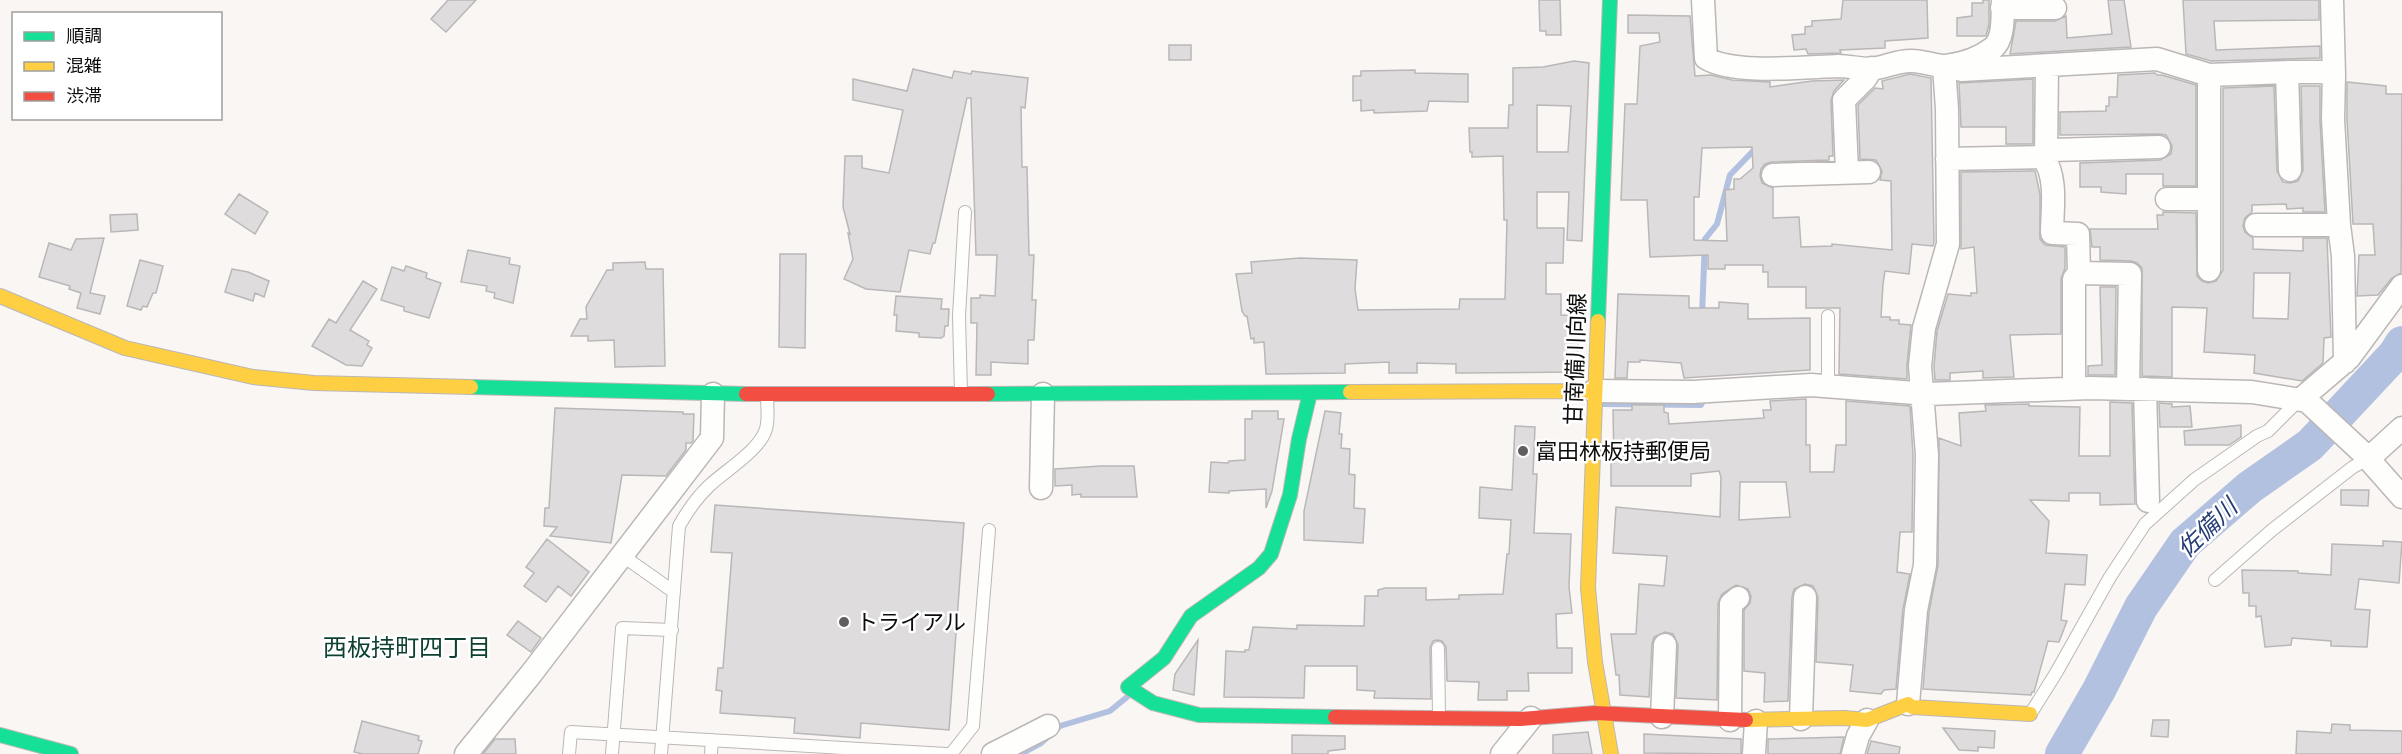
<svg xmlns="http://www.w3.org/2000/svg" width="2402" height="754" font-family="Jost,'Noto Sans JP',sans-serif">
	<rect width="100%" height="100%" fill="#faf6f4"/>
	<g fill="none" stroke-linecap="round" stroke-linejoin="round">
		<!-- stream -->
		<path stroke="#b3c1e0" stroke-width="6" d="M1702,316L1705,239L1717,224L1730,175L1756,148
			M1603,404L1701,405L1705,396
			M1021,754L1041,743L1060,726L1110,711L1127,697"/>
		<!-- river -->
		<path stroke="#b3c1e0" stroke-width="34" d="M2062,754L2099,690L2141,607L2185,543L2250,487L2310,445L2395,354L2402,343"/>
	</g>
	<!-- building -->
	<path fill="#dedcdc" stroke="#b9b7b8" stroke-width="1.5" fill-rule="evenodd" d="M448,0H476L446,32L431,19Z
		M1539,0H1560L1561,35H1546V31H1540Z
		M1843,0H1927L1928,38L1885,41V48L1840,50L1841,53L1808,54L1806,49L1794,50L1792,35L1805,34V27L1812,26V21L1841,19Z
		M1983,0H1989V24L1986,36H1957V18L1972,16V3H1983Z
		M2108,0H2124L2131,47L2010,54L2016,21H2055L2066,16L2067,38L2112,34Z
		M2183,0H2319V20L2214,21L2216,50L2320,46V58L2211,61L2186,54Z
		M1628,15L1690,16L1695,76L1711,75L1732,80L1770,82V87L1812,81L1844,80L1834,91L1831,100L1833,156H1829V160L1772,162L1765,164L1761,169L1760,176L1762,183L1773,188V218L1799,217L1801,247L1832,246V244L1892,250L1891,181L1880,180L1882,171L1876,160L1860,159L1858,105L1875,88L1883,89L1882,81L1910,74L1931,78L1934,242L1933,246L1912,244L1909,274L1885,271L1883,284L1881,317H1890V320H1899V324L1911,325L1907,365V379L1839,374L1840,308H1806V287H1768V272H1763V265H1725V269H1708V255L1650,257L1647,200H1621L1625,104H1637L1640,46L1660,42L1659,33H1628ZM1752,147L1753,168L1740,179H1734V189L1725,190L1727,241L1694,240V197H1699L1702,148Z
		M1169,45H1191V60H1169Z
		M1574,61L1589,63L1582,241L1567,240L1569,192H1537V228H1564L1563,263H1546V294H1561V315L1579,316L1577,368H1574V372L1456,373V364L1417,363V373H1389V362L1345,364V373L1266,374L1264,342L1254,343V338L1251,339L1247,316H1245L1242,311L1236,274L1252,273L1251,262L1300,258L1357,260L1355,289L1358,310L1459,309L1460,299H1505L1507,220H1504L1503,156L1472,157V152H1470L1469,128H1508L1509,105H1513V68L1543,67ZM1537,105L1571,106L1568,152H1537Z
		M913,69L952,78L954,71L971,74L972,71L1028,78L1025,108L1021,107L1022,167H1027L1029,255H1034L1032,300H1036L1034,340H1028V364L991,362V375H976L977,323H971V298H980V295L995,296L997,255H976L971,98H967L935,243H933L930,254L909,250L900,292L866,289L844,279L853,259L848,233L850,234L843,207L845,156H862V168L889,173L903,110L853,100V79L907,91Z
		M1415,70V73L1468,74V102L1429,101L1427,111L1374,113V110L1361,111V100L1353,101V76H1361V71Z
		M2155,73L2157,75H2162L2196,85V186H2163V174H2126V194L2101,192V187H2080V163L2160,160L2171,154L2172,146L2166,135L2159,134L2060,135V112L2106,111V106H2109V97H2117L2118,75Z
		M2033,79V144H2006V127H1961L1959,83Z
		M2347,82L2386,86V94H2402L2401,273L2392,278L2378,295L2357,296L2359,255H2375L2373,224H2353L2347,119Z
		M2274,86L2277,171L2283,182L2290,183L2298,181L2303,170L2301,86H2320V120L2325,212H2303V208L2287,209L2286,204L2252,205V212L2245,218L2243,226L2245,232L2253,238V249L2303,251V238H2327L2331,337L2324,338L2323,363L2302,381L2254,373L2255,355L2204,352L2207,308L2172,307V377L2142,376V268L2137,263L2131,261L2100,260V247H2092L2090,229H2158L2157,215H2163V212L2196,213L2197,276L2202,281L2208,283L2216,281L2223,270V88ZM2254,273H2290L2288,319L2253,318Z
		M2035,171L2040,194V239L2045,245L2065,247V268L2061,279V334L2010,335L2014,377L1983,378V371L1950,373V380H1935L1934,366L1937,331L1948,294L1971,296V293H1977L1974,247L1961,249V172Z
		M239,194L268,212L255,234L225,214Z
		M137,214L138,230L111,232L110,215Z
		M104,238L90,293L105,296L100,314L77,308L81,293L69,289L70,286L39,277L49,243L71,250L76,239Z
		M468,250L510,258L509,264L520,266L513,303L494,298L495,293L486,291L487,286L461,282Z
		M780,254H806L805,348L779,347Z
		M140,260L163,266L156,293H153L147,307L143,306L141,310L127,306Z
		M645,262L646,269H663L665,366L615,367L614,340L588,341V336H571L580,319H587L586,307L607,270H613V263Z
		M406,266L427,273L426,278L441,283L429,318L404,311V307L381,300L392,267L404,271Z
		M232,269L248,272L269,281L264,297L255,293L253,301L225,292Z
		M363,281L377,289L350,330L369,341L367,345L372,348L362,366L346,365L312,346L329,319L336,323Z
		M2100,287H2116L2115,375H2088V366L2102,365Z
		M1618,294L1689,296V308H1719V302L1748,304V319L1810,318V370L1684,378L1681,363L1640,360V362H1628L1627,378H1615Z
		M896,296L942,299L941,309H949L948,326H945L944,336L941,338L919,337V333L896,331L897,315H894Z
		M1806,399V445H1810V472H1834L1836,445H1846V401L1910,406L1913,455L1912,532H1900L1897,572L1910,574L1903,609L1896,689L1884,690L1881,694L1850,691L1853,665L1816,662L1818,597L1813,586L1805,584L1794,589L1792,597L1788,701L1764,702L1765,673L1744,671V610L1750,603L1751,596L1748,589L1736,585L1722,594L1718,603L1717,700L1676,698L1678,645L1673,634L1665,632L1654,637L1652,644L1649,697L1620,695L1619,675H1616L1611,634H1636L1639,584L1664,586L1667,556L1613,553L1616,507L1720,517L1721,477L1719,471L1691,474V486H1611V463H1614L1613,410H1632V405H1664V412L1668,413L1669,424L1764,418L1763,410H1771L1770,401ZM1740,482H1786L1790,517L1739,520Z
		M2110,402L2132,403L2135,504L2100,505V493H2069V501L2030,500L2049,521L2046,553L2087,555L2085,585L2065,584L2061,620L2067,621L2059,642L2048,641L2034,692H2032L2031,695L1923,689L1929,612L1938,565L1939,438L1961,446L1959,413L1986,411L1985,405L2029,404V406L2080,407L2079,456H2110Z
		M2159,403L2172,404V407L2190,406L2192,427H2160Z
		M555,408L683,412V414H694L693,441L691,443H686V450L666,476L622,475L611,543L550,536L557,527L544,526L545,508H549Z
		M1252,411H1278V419H1284L1272,491L1266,508V489L1229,491V493L1209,492L1211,462L1228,463L1229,461L1245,460V419H1252Z
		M1325,411L1341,413L1339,434H1342L1341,448L1350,449L1349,474L1355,475L1354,508L1365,509L1363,543L1304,540V511Z
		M2241,425V437L2229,445H2185L2184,431Z
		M1515,426L1535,427L1533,474H1537L1534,533L1571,534L1569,587L1572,613L1556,614L1557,648H1572V673H1528L1529,691H1507V700H1478L1479,682L1447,681L1446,647L1442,641L1437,640L1433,641L1430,648L1431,699L1374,698L1375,691L1357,690V666H1305L1304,698L1224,697L1226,651L1245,652V650H1249L1253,627L1297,629V625L1364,626L1365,596H1378V590L1385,588H1426V600L1459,599V595L1503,594L1507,554H1509L1511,520L1479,518L1480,487L1512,490Z
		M1101,466H1134L1137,497H1081V494L1072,495V485L1055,486V469Z
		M2341,490H2369L2368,506L2341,505Z
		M715,505L964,523L949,730L861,723L860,738L794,733L795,718L720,713L722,691L716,690L718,668H723L732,553L711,552Z
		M547,539L589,572L571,596L558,586L546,602L524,586L534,573L526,567Z
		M2383,541L2402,542L2399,583L2359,579L2355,609L2370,610L2367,647L2331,646V641L2292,638L2291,645L2265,647L2261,616L2256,617V606H2249V593H2243L2242,570L2298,571V573L2331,575L2332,544L2383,546Z
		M518,621L541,638L531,652L507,635Z
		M1198,640L1194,695L1173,690L1175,674Z
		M2153,720H2169L2168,737L2151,736Z
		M362,721L419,736L418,740L422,741L418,754H363L354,752Z
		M2332,724L2350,725V730L2402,731V754H2296L2297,731L2331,733Z
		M1943,728L1995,731L1994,748L1978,747V751L1959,750Z
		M1588,732L1592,754H1553V735Z
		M1644,734L1741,739V754L1644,753Z
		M1292,735L1345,736V749L1328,751V754H1292Z
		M1844,737L1840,754H1768V739Z
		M495,739H515L516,754H483Z
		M1871,741L1900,747L1899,754H1867Z"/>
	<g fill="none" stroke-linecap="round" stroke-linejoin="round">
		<!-- lane casing -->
		<g stroke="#bab7b6" stroke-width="14">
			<path id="lane" d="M1828,316V386
				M961,393L959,316L965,212
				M623,556L674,592
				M2215,580L2272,530L2353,467L2368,459
				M1438,648L1439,716
				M2031,713L2056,673L2110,577L2145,524L2194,480L2257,436L2268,431L2300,399
				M569,754L571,732L946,754
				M612,754L622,628L672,630
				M661,754L679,526C688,510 697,497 710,485C726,470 760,450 766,429C769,419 767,407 767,396
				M711,754L712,740
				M951,754L973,726L989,530"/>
		</g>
		<!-- street casing -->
		<g stroke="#bab7b6" stroke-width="25">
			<path id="street" d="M1703,0L1706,58C1733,75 1805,67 1838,66C1849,66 1859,69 1870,69C1884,68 1896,61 1910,61C1921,60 1938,67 1946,66C1962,64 1980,58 1993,48C2005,38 2002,14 2003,0
				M2332,0L2334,75L2333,119L2339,225L2343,256L2345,362
				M2002,8H2055
				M1961,70L2157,59L2209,75L2289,72H2322L2334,75
				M2287,72L2290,170
				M2209,75V270
				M2046,155L2051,150L2159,147
				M2043,157L2046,155L2047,66
				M1947,159L2043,157C2058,178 2052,209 2052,233L2078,234L2079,273L2130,274L2128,389
				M1847,172L1844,100L1865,79L1872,68
				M1773,175L1869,172
				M2167,199H2209
				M2256,225H2339
				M2074,388V279L2079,273
				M2145,389L2148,501
				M1594,391L1693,392L1811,385L1928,394L2090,388L2252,392L2307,401L2363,453L2402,497
				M2301,399L2349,358L2402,286
				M2368,459L2402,428
				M1041,488L1043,394
				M1908,704L1916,610L1925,565L1927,455L1920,366L1924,328L1948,244L1947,109L1944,66
				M1662,717L1665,645
				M1801,719L1805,597
				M1730,720L1731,604L1738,598
				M466,754L531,674L712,438L713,394
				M993,754L1048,726
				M1502,754L1531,718
				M1754,754L1756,721
				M1853,754L1858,736L1867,720"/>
		</g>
		<!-- fast casing -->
		<g stroke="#bab7b6" stroke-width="16">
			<path id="fast" d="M1598,321L1610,0
				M471,387L746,394
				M1310,393L1299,439L1290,495L1271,554L1259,568L1191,616L1164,658L1128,687L1153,703L1199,715L1335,717
				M988,394L1350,392
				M0,735L71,754"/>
		</g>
		<!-- slow casing -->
		<g stroke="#bab7b6" stroke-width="16">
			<path id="slow" d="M0,296L125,348L253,377L314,383L471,387
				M1598,321L1588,588L1595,662L1611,754
				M1350,392L1594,391
				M1746,720L1844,718L1867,720L1908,704L1912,707L2030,714"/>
		</g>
		<!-- jam casing -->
		<g stroke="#bab7b6" stroke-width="16">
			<path id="jam" d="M746,394H988
				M1335,717L1521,719L1595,713L1746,720"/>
		</g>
		<!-- lane -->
		<use href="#lane" stroke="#fefefd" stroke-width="12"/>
		<!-- street -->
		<use href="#street" stroke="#fefefd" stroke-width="22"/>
		<!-- fast -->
		<use href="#fast" stroke="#16e098" stroke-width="14"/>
		<!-- slow -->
		<use href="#slow" stroke="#ffcf43" stroke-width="14"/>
		<!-- jam -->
		<use href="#jam" stroke="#f24e42" stroke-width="14"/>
	</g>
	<!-- markers -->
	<g fill="#615e5d" stroke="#fff" stroke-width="2">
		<circle cx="1523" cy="451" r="6"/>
		<circle cx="844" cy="622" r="6"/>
	</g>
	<g text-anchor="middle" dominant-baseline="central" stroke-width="5" stroke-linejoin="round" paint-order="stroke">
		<!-- street labels -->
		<g font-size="22" fill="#0e0c0b" stroke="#fff">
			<text transform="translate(1575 359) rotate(-88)">甘南備川向線</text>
		</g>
		<!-- poi labels -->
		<g font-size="22" fill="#0e0c0b" stroke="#fff" text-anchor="start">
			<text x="1535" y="451">富田林板持郵便局</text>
			<text x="856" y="622">トライアル</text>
		</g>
		<!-- water labels -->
		<g font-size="24" font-style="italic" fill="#253d75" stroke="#fff">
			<text transform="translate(2207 528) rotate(-44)">佐備川</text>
		</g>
		<!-- neighbourhood labels -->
		<g font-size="24" fill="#0f4131" stroke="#fff">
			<text x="407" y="647">西板持町四丁目</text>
		</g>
	</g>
	<!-- legend -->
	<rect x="12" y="12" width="210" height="108" fill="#ffffff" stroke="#9f9e9d" stroke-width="1.5"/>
	<rect x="24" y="32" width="30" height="9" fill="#16e098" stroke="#9f9e9d" stroke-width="1.5"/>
	<text x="66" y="42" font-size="18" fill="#0e0c0b">順調</text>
	<rect x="24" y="62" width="30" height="9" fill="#ffcf43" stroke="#9f9e9d" stroke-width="1.5"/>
	<text x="66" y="72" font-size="18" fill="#0e0c0b">混雑</text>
	<rect x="24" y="92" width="30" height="9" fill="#f24e42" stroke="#9f9e9d" stroke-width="1.5"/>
	<text x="66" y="102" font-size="18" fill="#0e0c0b">渋滞</text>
</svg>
